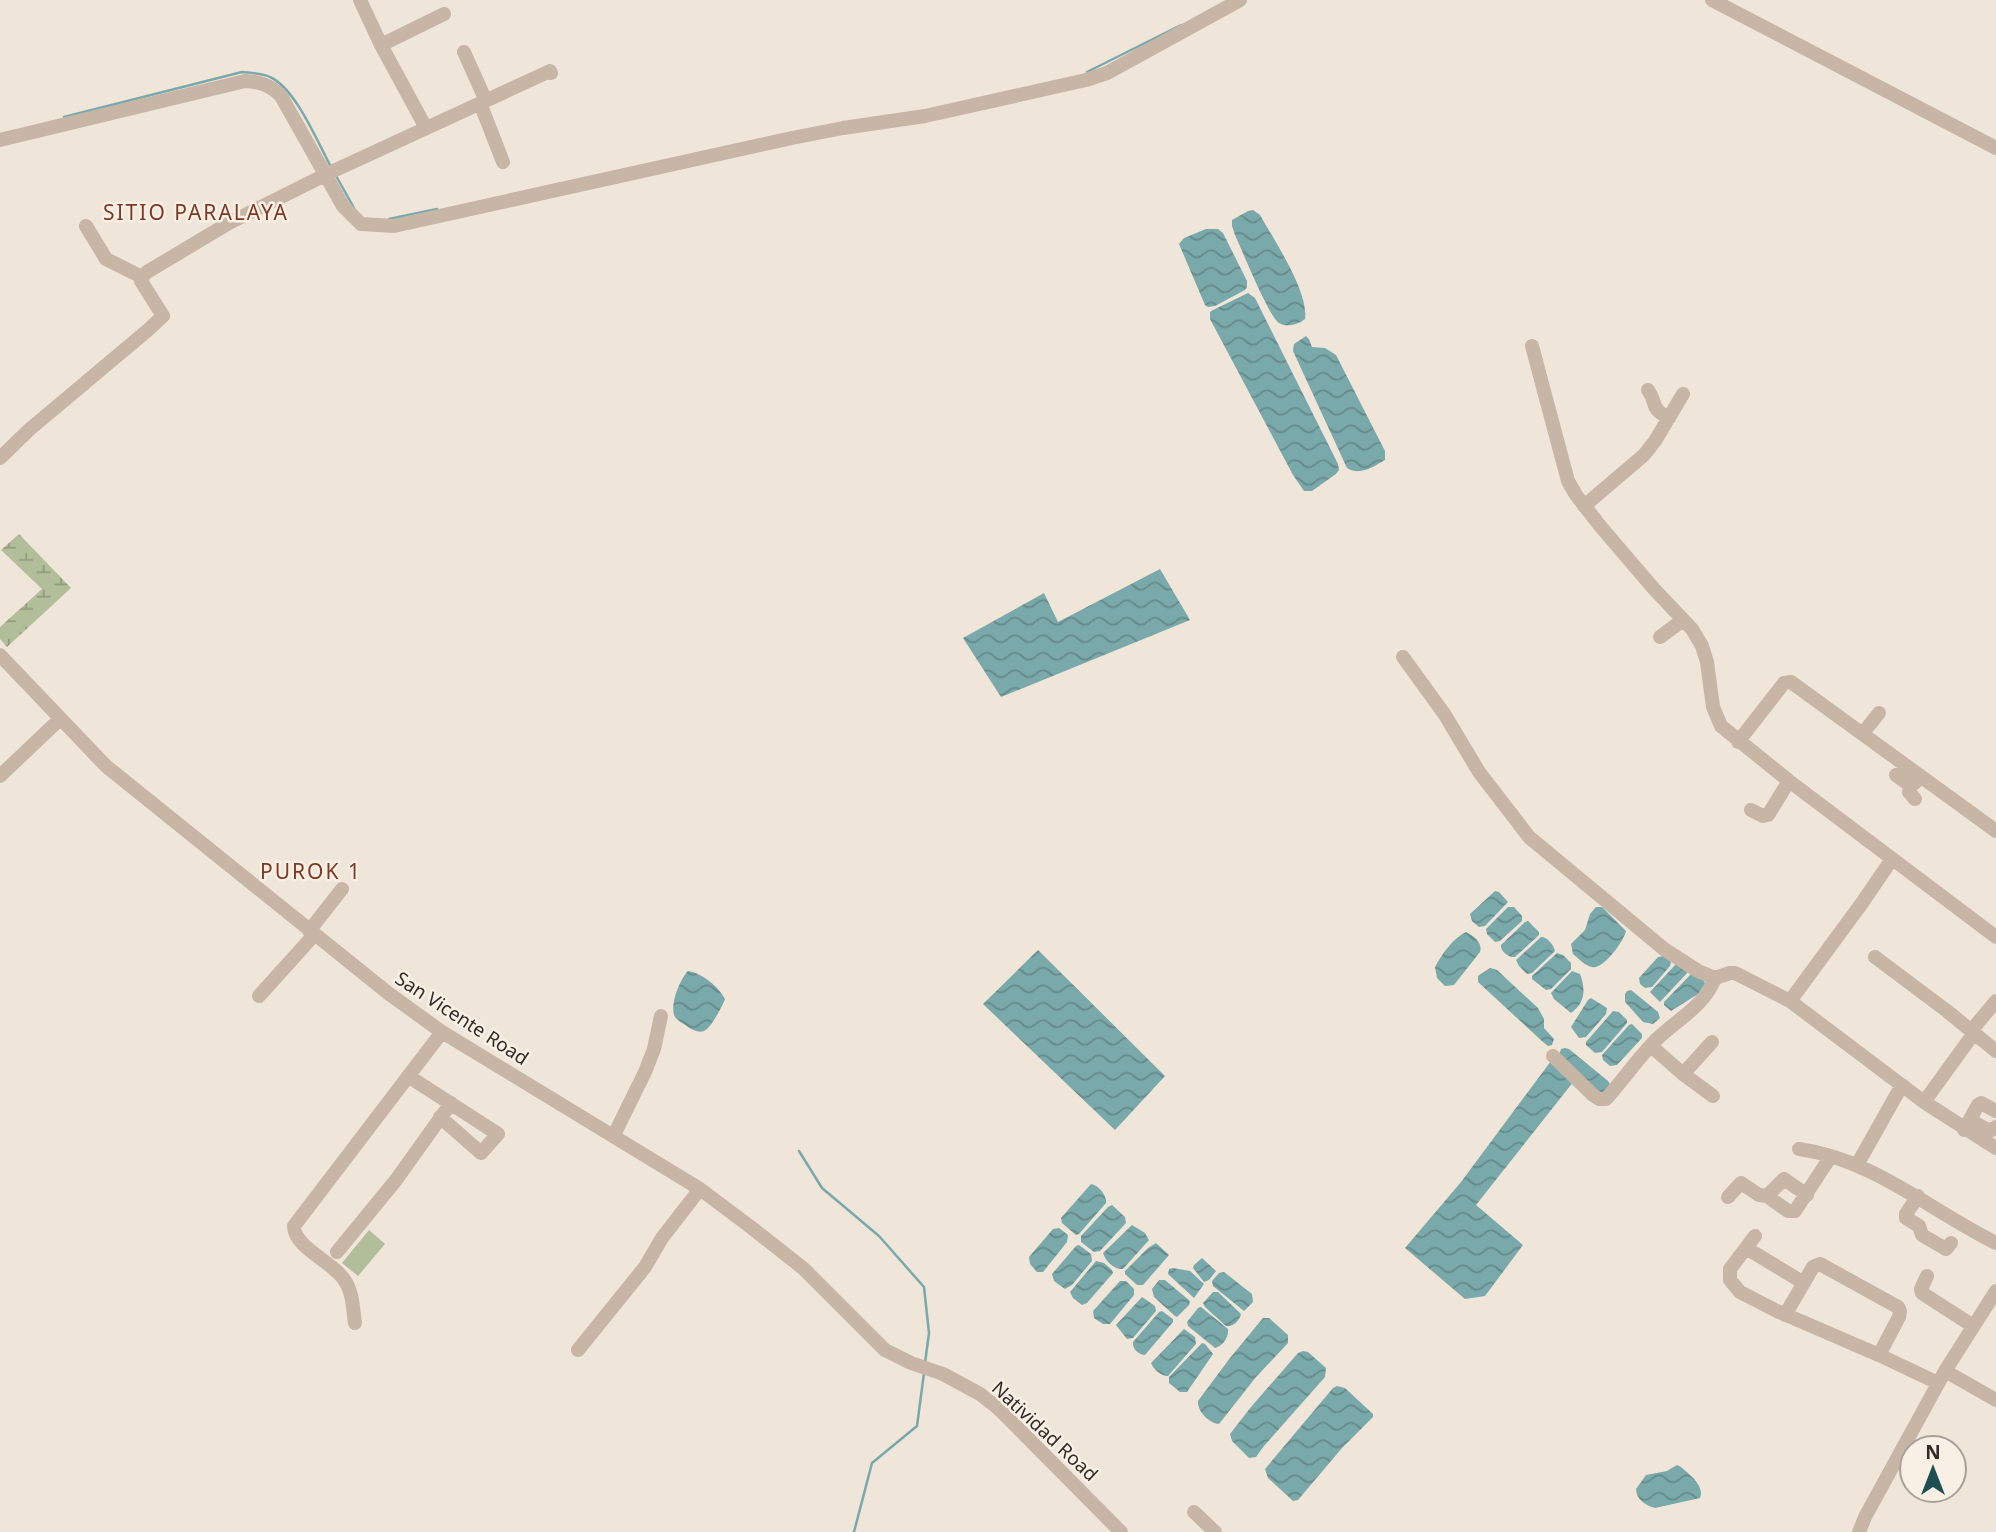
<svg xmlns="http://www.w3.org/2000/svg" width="1996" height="1532" font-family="'Noto Sans',sans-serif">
	<defs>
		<pattern id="wetland-marsh" width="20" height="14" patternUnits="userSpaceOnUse" patternTransform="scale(1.75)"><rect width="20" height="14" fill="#b2be9a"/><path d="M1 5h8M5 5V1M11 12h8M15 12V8" fill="none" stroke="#919b7e"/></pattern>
		<pattern id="water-waves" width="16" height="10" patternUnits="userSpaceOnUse" patternTransform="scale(1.75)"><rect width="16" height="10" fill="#7aa9ab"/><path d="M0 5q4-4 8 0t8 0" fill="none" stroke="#658a8b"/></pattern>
	</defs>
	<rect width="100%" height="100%" fill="#f0e5d9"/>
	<!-- wetland -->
	<path fill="url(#wetland-marsh)" d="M19,534L71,588L7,647L0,639V627L42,589L1,550Z"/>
	<!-- pitch -->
	<path fill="#b2be9a" d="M369,1230L385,1244L358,1276L342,1263Z"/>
	<!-- water -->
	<path fill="url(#water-waves)" d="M1253,210L1260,215C1274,240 1309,292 1305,319C1299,324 1287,328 1279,323C1269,317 1242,250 1235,235L1232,226V220L1248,211Z
		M1206,229H1218L1223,233L1247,281V287L1245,290L1215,306L1208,307L1205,305L1179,244L1184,238Z
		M1248,293L1255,298L1338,464L1339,470L1336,474L1312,491H1304L1293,475L1210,319V312L1213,310Z
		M1306,336L1309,339L1312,347L1325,348L1336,355L1385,451V460C1373,467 1360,476 1347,468L1293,351L1294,344Z
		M1160,569L1190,620L1001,697L963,638L1044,593L1058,622Z
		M1495,891L1499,892L1508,902L1485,926L1479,927L1472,921L1470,914Z
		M1508,907H1514L1522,916V921L1500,941L1495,942L1487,934L1486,929Z
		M1596,907H1602L1626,931C1624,941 1603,970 1592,967C1585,966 1578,958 1573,954L1571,944L1585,930L1590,914Z
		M1528,921L1539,932V935L1515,957C1509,958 1500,951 1501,945L1525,922Z
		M1466,932C1474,936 1483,943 1480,952L1454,985L1445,986L1437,978L1435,967C1442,954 1453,938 1466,932Z
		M1541,937C1547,937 1554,945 1555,951L1532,973L1527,974L1519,966L1516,960Z
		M1038,950L1165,1076L1115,1130L983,1004Z
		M1557,953L1563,955L1571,963V969L1551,989L1546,990L1532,979V976Z
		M1664,956L1671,962L1670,966L1652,987L1645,988L1640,984L1639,978L1658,957Z
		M1676,964L1689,971L1660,1002L1650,992Z
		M1490,968L1497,970L1538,1008L1544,1019V1028L1554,1039L1552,1045L1548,1046L1543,1042L1478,982V976Z
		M688,971C702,973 719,987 725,999C722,1007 711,1028 704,1031C698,1033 693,1030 688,1027C684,1024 678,1021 675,1017C669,1006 680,979 688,971Z
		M1572,971L1580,974C1586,990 1585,1003 1571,1013L1554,999L1551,993Z
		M1692,973L1704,980L1705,984L1698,994L1671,1011L1664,1005V1002Z
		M1631,990L1658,1012L1660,1018L1653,1024L1643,1022L1625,1002V994L1627,991Z
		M1591,998L1607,1008L1606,1014L1586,1037L1579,1038L1571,1027L1588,1000Z
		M1613,1011L1619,1012L1627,1020V1023L1602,1052L1595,1053L1586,1045V1042Z
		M1632,1024L1642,1034V1038L1617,1065L1610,1066L1603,1060L1602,1055L1629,1025Z
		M1565,1048L1569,1049L1608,1081L1610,1084L1605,1093H1600L1559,1055L1561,1049Z
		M1551,1061L1574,1081L1476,1205L1523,1245L1485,1296L1465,1299L1405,1248L1461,1182Z
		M1091,1184C1098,1185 1107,1195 1106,1203L1079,1234L1076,1235L1062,1223L1061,1218Z
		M1112,1205L1125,1217L1126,1223L1100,1251L1094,1252L1081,1242V1236L1108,1207Z
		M1132,1225L1145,1233L1149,1240L1123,1269C1115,1270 1105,1261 1103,1253Z
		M1059,1228L1068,1235L1067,1242L1043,1272H1037L1030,1264L1029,1257L1053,1229Z
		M1156,1243L1169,1255L1143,1285H1137L1125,1274V1271L1148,1248Z
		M1079,1245L1091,1254L1092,1261L1072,1285L1065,1289L1054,1281L1052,1274L1076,1246Z
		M1202,1258L1216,1271L1209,1280L1204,1282L1193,1268L1194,1265Z
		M1096,1261L1104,1263L1112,1270L1113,1273L1087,1303L1082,1305L1073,1298L1070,1292Z
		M1173,1268L1190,1271L1204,1284L1194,1298L1168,1274L1169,1269Z
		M1224,1272L1252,1294L1253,1302L1244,1311L1213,1286L1212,1281L1219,1273Z
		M1159,1280H1165L1190,1301L1189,1305L1177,1317L1175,1316L1154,1297L1152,1289Z
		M1120,1281H1126L1134,1289V1295L1110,1324H1103L1094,1318L1093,1311Z
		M1213,1292H1218L1240,1313L1241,1315C1238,1322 1233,1327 1226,1326L1205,1307L1203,1303Z
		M1142,1297L1155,1306L1156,1311L1133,1338L1127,1339L1116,1325Z
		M1201,1307L1228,1329C1229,1337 1223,1346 1215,1348L1188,1326L1187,1322L1198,1308Z
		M1162,1311L1173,1319V1322L1145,1355C1139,1355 1132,1349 1133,1342L1159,1312Z
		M1263,1318H1269L1288,1335V1343L1256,1377L1219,1424C1209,1423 1197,1411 1198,1401L1230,1358Z
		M1184,1329L1195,1337L1196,1344L1168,1376C1161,1376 1153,1369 1151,1363Z
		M1202,1343L1205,1344L1213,1354L1187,1392H1180L1169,1383V1377Z
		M1303,1351L1308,1352L1326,1368L1325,1377L1264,1446L1256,1457L1249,1458L1232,1441L1230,1434L1251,1407L1298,1353Z
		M1337,1386L1345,1388L1373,1414V1417L1342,1448L1298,1500L1293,1501L1268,1478L1265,1469L1333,1388Z
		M1677,1465L1681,1467C1690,1475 1705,1486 1700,1498L1655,1508C1646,1506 1636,1499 1636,1489L1646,1475L1667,1471Z"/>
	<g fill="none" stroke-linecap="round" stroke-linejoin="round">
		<!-- stream -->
		<path stroke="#7aa9ab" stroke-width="2.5" d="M1087,72L1181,25
			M64,117L242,72C251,73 262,73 270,77C296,89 317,141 331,167
			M335,174L354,208
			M389,219L437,209
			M799,1151L822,1188L879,1236L924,1287L929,1333L925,1363
			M854,1532L872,1463L917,1426L924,1373"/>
		<!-- minor -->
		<path stroke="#c7b5a6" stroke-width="14" d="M360,0L381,45L426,128
			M1712,0L1996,148
			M381,45L444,14
			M464,52L486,101
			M480,103L503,162
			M0,140L245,81C261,82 270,85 281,96L343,206L361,224L394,226L792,138L843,128L925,116L1086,80L1107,73L1240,0
			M86,226L106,259L142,277
			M1532,346L1568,481L1576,495L1601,527L1654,589L1692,629L1702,646L1707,662L1713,707L1721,726L1789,781L1996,937
			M1648,390C1658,404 1649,408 1669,418
			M0,458L30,429L148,330L163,316L141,281L142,277L147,272L229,223L329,173L550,71L551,73
			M1584,506L1644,455L1655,441L1683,394
			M1660,637L1683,620
			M0,655L106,766L388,993L442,1032L700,1189L752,1228L804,1269L885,1350L911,1363L943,1374L980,1394L999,1409L1121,1532
			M1403,657L1445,715L1479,772L1529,837L1664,949L1698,971L1715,978C1705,1006 1676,1020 1656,1040C1638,1058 1623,1080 1606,1099H1599L1593,1095L1553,1056
			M1863,733L1879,713
			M1738,742L1784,683L1791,682L1996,831
			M1896,775L1911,786
			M0,776L60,719
			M1915,799L1909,792L1911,786L1921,777
			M1751,810L1763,816L1768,815L1789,781
			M309,931L342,889
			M1875,957L1947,1011L1996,1051
			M1715,978L1730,973H1735L1790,1001L1924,1102L1996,1148
			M259,996L314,935
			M1790,1001L1862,903L1892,859
			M1971,1031L1996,1001
			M1651,1046L1683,1074L1713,1096
			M1683,1074L1712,1042
			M408,1076L498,1134L481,1153L440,1117
			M1924,1102L1974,1033
			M1970,1120L1986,1129L1992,1130L1996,1127
			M1964,1130L1978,1105L1981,1103L1996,1111
			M614,1135L645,1072L654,1049L661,1016
			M1799,1149C1873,1159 1931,1211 1996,1243
			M1857,1165L1902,1085
			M1807,1195L1784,1179L1767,1196L1788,1211H1795L1831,1156
			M1918,1196L1906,1214V1218L1919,1226L1922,1235L1946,1249L1951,1243
			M1728,1197L1741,1183L1759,1195L1767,1196
			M1755,1236L1730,1269V1280L1740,1292L1777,1311L1879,1355L1938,1383
			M1746,1248L1804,1283
			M337,1252L396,1180L451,1103
			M1927,1276L1921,1289L1922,1293L1973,1326
			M1785,1315L1813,1267L1820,1264L1898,1307L1900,1311L1899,1317L1879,1355
			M355,1323C353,1310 353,1293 345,1281C334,1262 294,1248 294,1226L442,1032
			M578,1350L645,1267L662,1238L700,1189
			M1945,1371L1996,1400
			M1194,1512L1215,1532
			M1859,1532L1865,1517L1945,1371L1996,1291"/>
	</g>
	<g text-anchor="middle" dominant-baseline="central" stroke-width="5" stroke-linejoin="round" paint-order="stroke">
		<!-- street labels -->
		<g font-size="19" fill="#332b27" stroke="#f8efe5">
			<text transform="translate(462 1018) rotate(33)">San Vicente Road</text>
			<text transform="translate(1045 1431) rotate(43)">Natividad Road</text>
		</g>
		<!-- neighbourhood labels -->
		<g font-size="21" letter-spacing="2" fill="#7e3924" stroke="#f8efe5">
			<text x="196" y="212">SITIO PARALAYA</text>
			<text x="311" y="871">PUROK 1</text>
		</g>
	</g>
	<!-- north arrow -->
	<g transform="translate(1933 1469)"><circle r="33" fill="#f8efe5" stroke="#a9a199" stroke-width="2"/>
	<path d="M0-5L12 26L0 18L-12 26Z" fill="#1f4f52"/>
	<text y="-10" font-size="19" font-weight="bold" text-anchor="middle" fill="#332b27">N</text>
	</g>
</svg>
